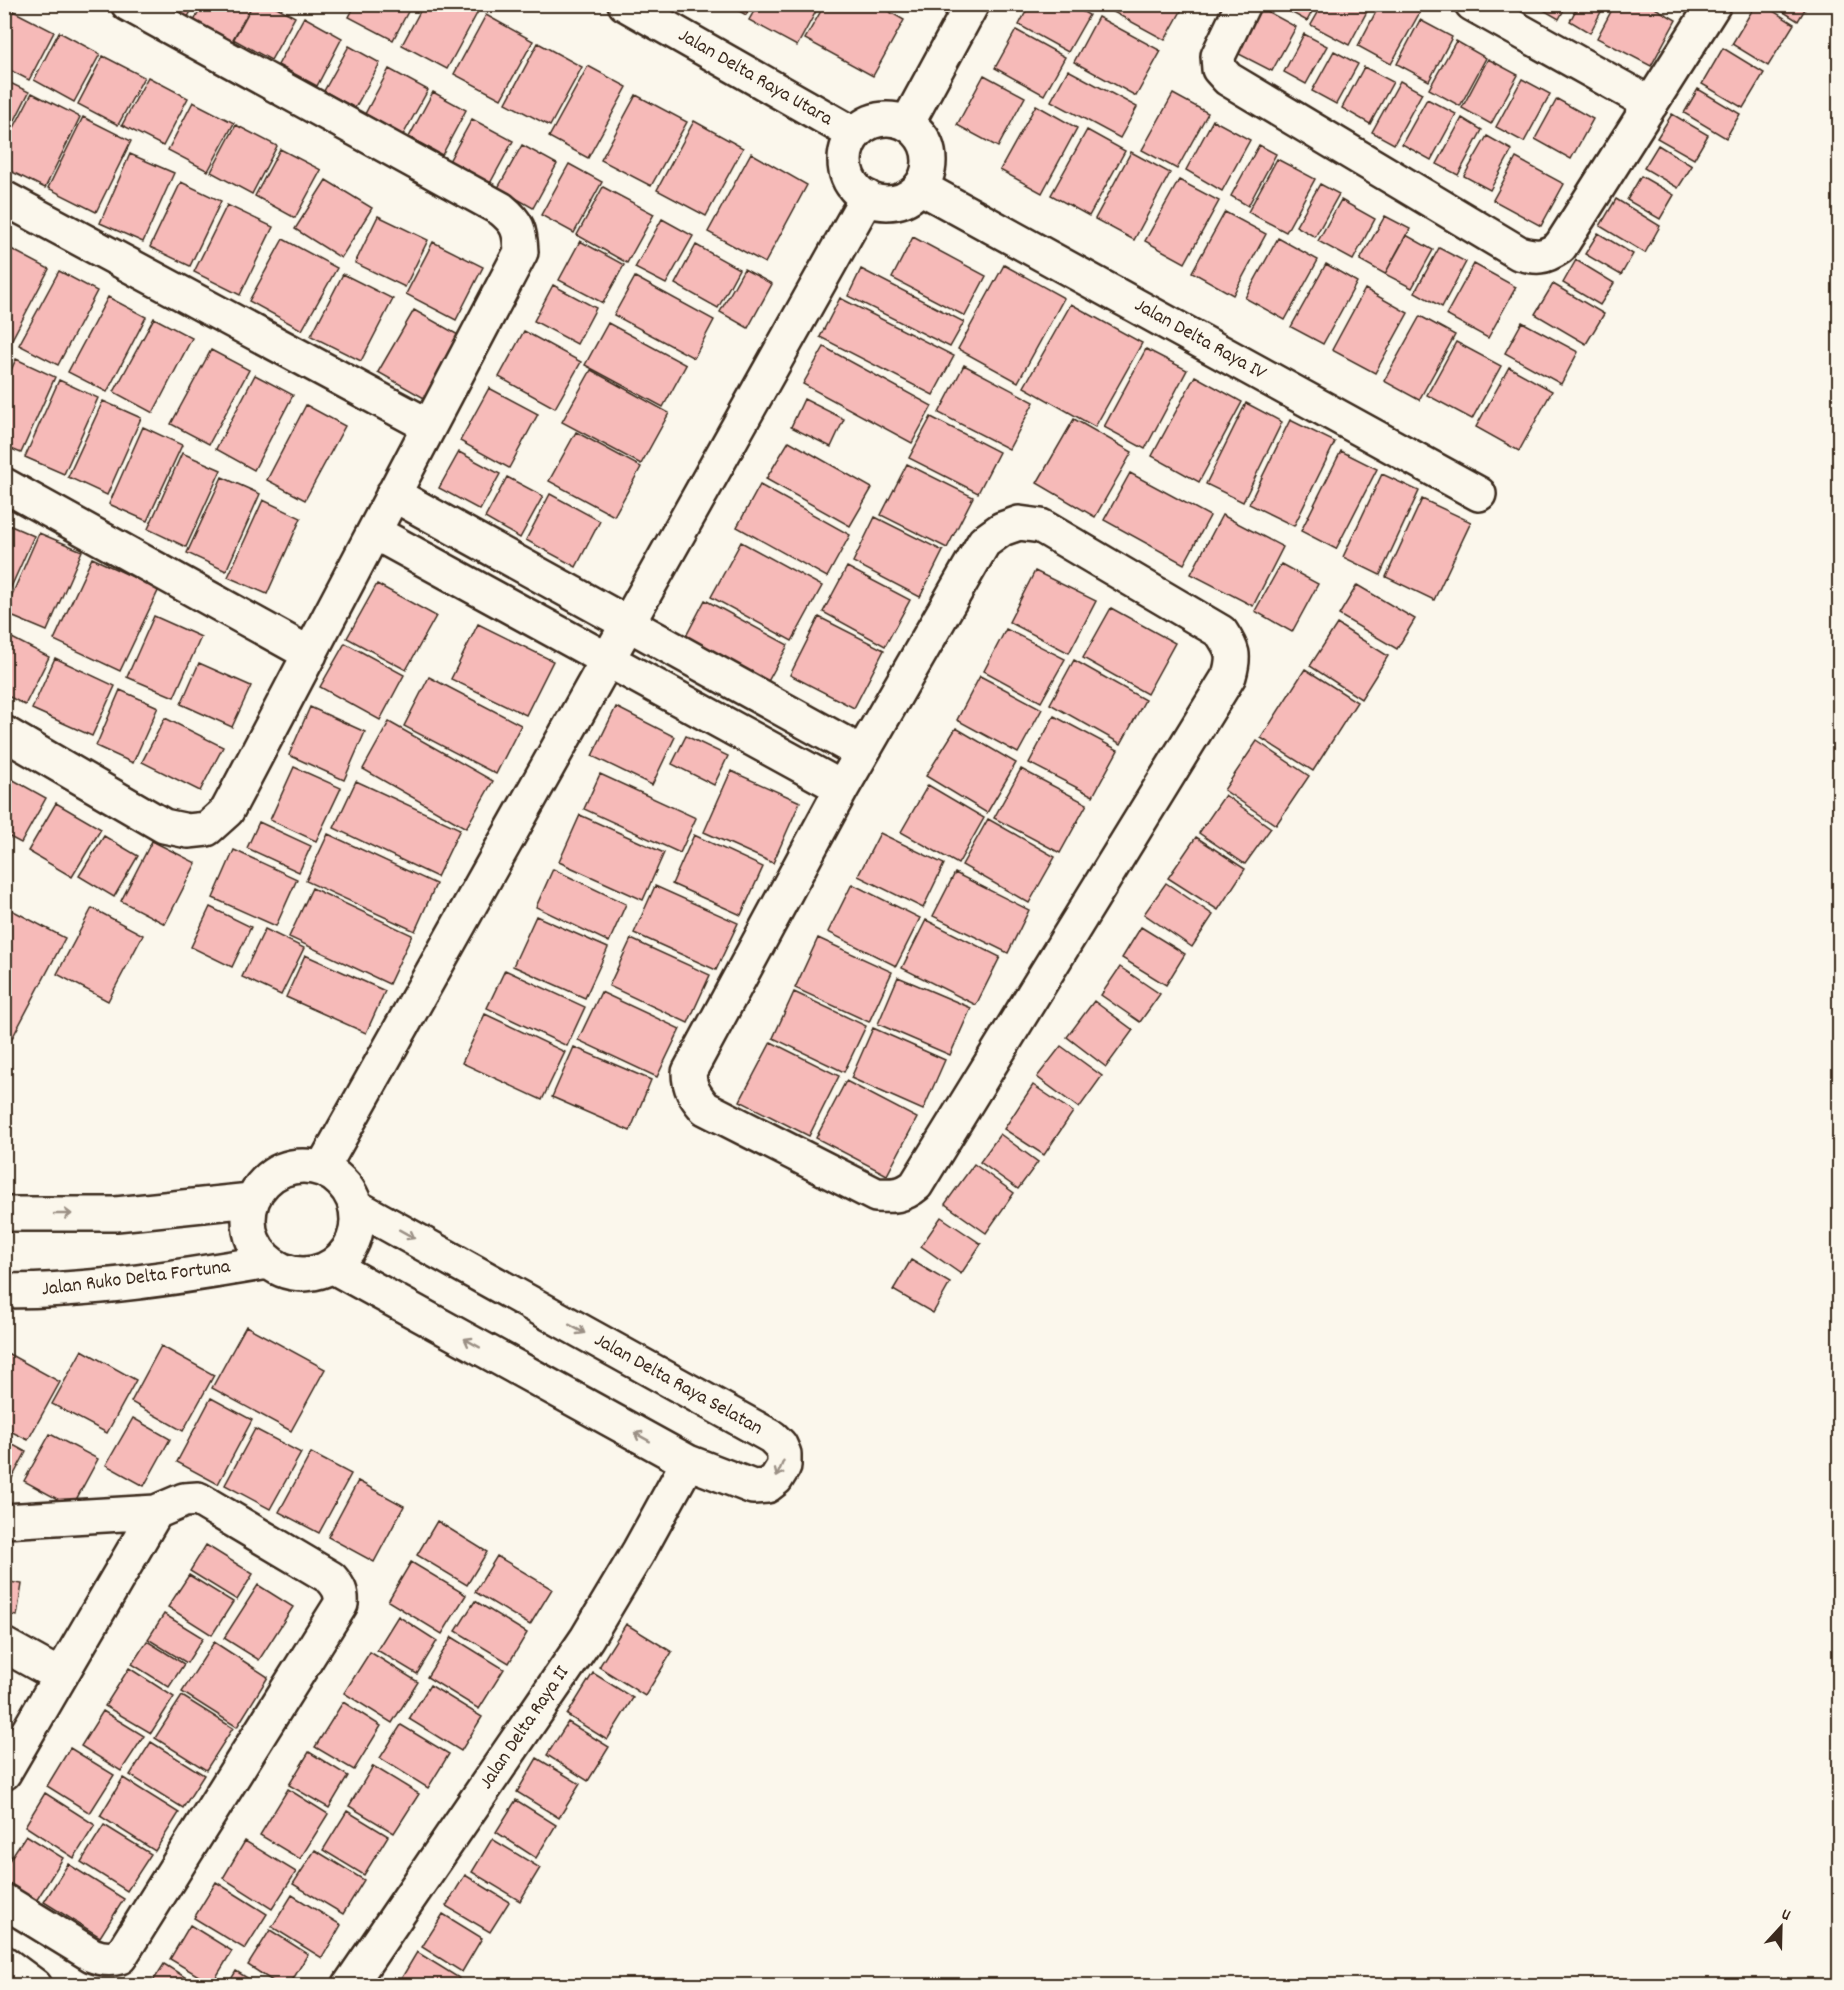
<svg xmlns="http://www.w3.org/2000/svg" width="1844" height="1990" font-family="Dekko,sans-serif">
	<rect width="100%" height="100%" fill="#fbf7ec"/>
	<filter id="ink" filterUnits="userSpaceOnUse"><feTurbulence type="fractalNoise" baseFrequency=".0167" numOctaves="2"/><feDisplacementMap in="SourceGraphic" scale="12" xChannelSelector="R" yChannelSelector="G"/><feConvolveMatrix kernelMatrix="1 2 1 2 8 2 1 2 1" color-interpolation-filters="sRGB"/></filter>
	<g filter="url(#ink)">
		<!-- building -->
		<path fill="#f6bab8" stroke="#3b2a1e" stroke-width="1.5" d="M148,4H195L184,24Z
			M203,4H253L230,46L192,25Z
			M253,4H271L295,17L271,60L233,39Z
			M356,4H412L393,40L349,17Z
			M424,4H478L481,6L447,69L402,45Z
			M727,4H752L746,15Z
			M758,4H820L797,46L749,20Z
			M825,4H876L904,20L873,76L805,39Z
			M1030,4H1069L1089,15L1068,52L1019,25Z
			M1108,4H1185L1165,40L1106,8Z
			M1276,4H1316L1307,21Z
			M1323,4H1371L1349,45L1311,25Z
			M1380,4H1406L1420,12L1391,64L1358,46Z
			M1533,4H1567L1559,19Z
			M1579,4H1605L1590,33L1570,21Z
			M1615,4H1648L1676,20L1651,66L1597,38Z
			M1756,4H1762L1794,24L1768,66L1732,44Z
			M1771,4H1808L1798,21Z
			M1259,7L1296,27L1272,71L1235,52Z
			M13,11L54,32L29,80L4,67V28Z
			M486,15L533,41L501,99L454,74Z
			M304,17L342,38L317,86L278,65Z
			M1098,17L1161,51L1136,96L1074,62Z
			M1420,20L1452,37L1429,81L1397,64Z
			M1016,30L1065,57L1044,95L995,68Z
			M59,32L100,54L74,102L34,80Z
			M1304,34L1327,46L1306,84L1284,72Z
			M1456,41L1486,58L1460,106L1429,89Z
			M538,43L582,67L550,126L506,103Z
			M349,46L380,63L355,108L324,91Z
			M1723,48L1764,73L1743,108L1702,84Z
			M1334,51L1358,64L1336,104L1312,91Z
			M103,56L144,77L118,125L78,104Z
			M1488,59L1518,75L1491,124L1462,108Z
			M588,66L627,87L588,158L549,137Z
			M1364,67L1393,82L1370,124L1342,108Z
			M389,69L428,90L403,135L365,114Z
			M1068,70L1137,107L1120,138L1051,101Z
			M984,75L1025,97L998,147L957,125Z
			M148,77L188,98L163,146L122,125Z
			M1522,79L1550,94L1524,142L1496,127Z
			M4,80L29,92L4,142Z
			M1400,81L1422,93L1394,144L1372,132Z
			M1698,89L1740,114L1726,138L1684,113Z
			M433,92L466,110L442,155L409,137Z
			M32,93L80,117L45,188L4,168V147Z
			M1173,94L1208,113L1177,169L1142,150Z
			M636,95L687,122L651,186L601,160Z
			M1427,99L1456,114L1431,160L1402,144Z
			M1557,99L1593,119L1571,159L1535,139Z
			M193,102L234,123L208,171L168,150Z
			M1036,105L1077,128L1042,193L1000,170Z
			M1672,114L1708,135L1694,159L1657,138Z
			M83,117L131,141L96,212L48,188Z
			M1462,118L1482,130L1458,175L1437,164Z
			M472,119L513,141L488,187L447,165Z
			M1213,120L1250,140L1222,191L1186,170Z
			M694,121L743,148L706,216L657,190Z
			M236,125L277,146L252,194L211,172Z
			M1087,130L1125,151L1089,216L1051,195Z
			M1487,136L1512,150L1490,190L1464,176Z
			M522,145L557,164L533,208L498,188Z
			M1259,145L1276,154L1248,206L1231,196Z
			M1658,145L1692,166L1678,188L1644,168Z
			M280,149L321,170L295,218L255,196Z
			M1131,152L1170,173L1134,240L1095,219Z
			M751,153L807,185L765,263L708,232Z
			M130,154L174,173L143,242L100,223Z
			M1516,158L1564,184L1541,226L1493,200Z
			M1277,159L1315,179L1286,232L1248,212Z
			M569,164L602,182L574,233L541,215Z
			M1641,176L1674,195L1660,219L1627,200Z
			M326,180L372,208L341,258L295,229Z
			M1179,180L1219,201L1185,263L1145,241Z
			M181,182L221,201L190,266L150,247Z
			M1320,184L1339,194L1315,237L1296,226Z
			M603,187L654,214L627,263L577,235Z
			M1616,199L1660,226L1645,253L1600,226Z
			M1341,200L1375,219L1353,260L1318,241Z
			M227,205L273,227L240,295L194,272Z
			M1225,212L1266,234L1233,295L1192,272Z
			M378,216L428,240L405,287L355,263Z
			M1385,216L1410,229L1385,274L1360,260Z
			M662,219L693,236L666,284L635,268Z
			M1598,233L1633,254L1621,275L1585,254Z
			M1406,235L1433,250L1412,288L1385,274Z
			M913,237L986,276L965,316L892,278Z
			M1278,238L1318,260L1285,320L1245,298Z
			M283,239L337,268L302,330L249,301Z
			M580,241L624,265L603,303L559,280Z
			M433,242L483,267L456,320L406,294Z
			M696,245L739,269L718,308L675,284Z
			M1439,248L1466,262L1442,307L1415,292Z
			M11,249L49,269L10,343L4,340V261Z
			M1576,260L1614,283L1600,305L1563,283Z
			M1326,264L1357,282L1323,344L1291,327Z
			M1474,264L1516,287L1488,338L1446,315Z
			M1004,265L1064,298L1018,382L958,349Z
			M744,269L772,284L748,328L720,312Z
			M861,269L964,322L950,347L848,296Z
			M59,271L97,291L58,365L19,345Z
			M343,274L393,299L361,361L311,336Z
			M635,277L714,320L694,358L614,315Z
			M1553,284L1604,314L1586,344L1535,314Z
			M553,285L596,308L577,344L534,321Z
			M1365,289L1408,313L1375,373L1332,350Z
			M108,297L146,317L107,392L68,372Z
			M840,298L954,356L933,395L820,337Z
			M1071,304L1142,343L1095,427L1024,387Z
			M414,310L460,336L424,398L378,372Z
			M1420,316L1455,335L1419,400L1384,381Z
			M154,318L192,338L153,413L114,392Z
			M1522,322L1578,352L1561,384L1505,353Z
			M608,323L686,365L663,407L585,365Z
			M524,331L581,362L555,408L499,377Z
			M1456,342L1501,366L1472,419L1427,395Z
			M824,347L932,406L912,443L803,384Z
			M1146,349L1187,370L1145,449L1104,427Z
			M211,350L249,370L209,444L171,424Z
			M16,359L55,377L21,453L4,446V386Z
			M964,365L1034,402L1009,449L939,413Z
			M1509,367L1552,391L1519,451L1476,427Z
			M591,370L669,413L641,464L562,422Z
			M255,375L293,395L254,470L216,449Z
			M1195,376L1242,402L1199,482L1152,456Z
			M59,380L98,398L64,474L25,457Z
			M489,388L538,414L509,468L460,441Z
			M804,399L844,419L831,447L791,427Z
			M103,401L141,418L107,495L68,477Z
			M1246,403L1282,422L1243,502L1206,484Z
			M306,405L345,426L305,500L267,480Z
			M931,417L999,452L978,493L909,458Z
			M1074,419L1132,452L1095,517L1037,483Z
			M1290,420L1335,442L1294,526L1249,504Z
			M143,427L182,445L147,521L109,504Z
			M576,432L641,467L614,516L549,481Z
			M789,441L872,488L850,526L766,479Z
			M1341,451L1377,469L1336,549L1301,531Z
			M459,452L500,474L480,510L439,488Z
			M182,453L221,470L186,547L148,529Z
			M907,464L973,497L947,548L881,515Z
			M1130,473L1210,516L1184,564L1104,520Z
			M1382,474L1419,491L1380,575L1343,557Z
			M222,477L260,494L226,571L187,553Z
			M507,477L543,496L520,538L485,518Z
			M760,485L850,535L827,577L737,527Z
			M550,494L600,521L576,567L526,540Z
			M1422,499L1471,522L1434,600L1386,577Z
			M263,500L301,518L267,594L228,577Z
			M1222,515L1283,547L1253,606L1191,574Z
			M875,517L943,551L920,597L853,562Z
			M4,523L34,536L7,596L4,595Z
			M39,533L82,551L47,631L4,613Z
			M741,542L822,586L792,641L711,597Z
			M92,558L159,589L120,671L54,640Z
			M1281,564L1318,584L1292,632L1255,611Z
			M847,567L910,600L885,646L823,612Z
			M1035,571L1096,601L1069,653L1009,622Z
			M377,584L436,616L406,670L347,638Z
			M1357,585L1415,619L1397,649L1339,615Z
			M705,600L788,645L766,685L684,640Z
			M1111,608L1175,643L1147,694L1083,658Z
			M154,616L201,637L174,697L127,677Z
			M4,617L12,620L4,637Z
			M819,617L884,650L854,708L790,675Z
			M478,624L553,661L526,715L451,679Z
			M1337,624L1388,656L1361,699L1310,666Z
			M1006,629L1065,659L1041,702L984,671Z
			M12,638L49,657L25,705L4,694V652Z
			M345,643L404,675L380,720L320,687Z
			M55,658L115,686L92,736L32,709Z
			M1074,660L1145,700L1121,744L1050,704Z
			M199,663L251,686L232,727L181,704Z
			M1305,669L1357,702L1313,771L1261,738Z
			M980,676L1042,709L1018,753L957,720Z
			M429,677L521,725L496,774L404,726Z
			M120,690L158,707L133,763L96,746Z
			M310,707L365,732L344,780L289,755Z
			M616,707L675,737L652,785L592,756Z
			M1054,716L1118,750L1093,796L1029,763Z
			M165,718L223,747L200,791L142,762Z
			M389,722L493,781L466,828L363,769Z
			M956,728L1016,763L987,813L926,776Z
			M686,736L728,756L714,785L672,764Z
			M1257,741L1309,776L1276,825L1224,790Z
			M294,767L341,788L316,841L270,820Z
			M1021,769L1087,804L1060,853L994,818Z
			M731,771L800,802L773,863L704,832Z
			M600,774L696,818L680,853L584,809Z
			M8,777L46,798L21,843L4,834V784Z
			M356,781L460,829L437,877L334,828Z
			M928,785L984,818L958,864L901,832Z
			M1225,795L1271,828L1245,864L1199,833Z
			M56,803L101,829L72,877L28,851Z
			M580,815L664,853L643,900L559,862Z
			M988,819L1055,857L1029,903L962,865Z
			M259,822L311,846L299,872L247,848Z
			M880,833L944,864L923,908L858,876Z
			M328,834L436,884L415,931L306,881Z
			M694,835L763,867L741,915L672,884Z
			M104,836L138,856L114,897L79,876Z
			M1196,837L1245,869L1218,910L1168,878Z
			M152,841L196,863L165,924L121,901Z
			M234,850L297,879L276,926L213,898Z
			M553,869L626,904L609,942L536,907Z
			M955,873L1029,910L1008,953L933,916Z
			M1166,883L1213,915L1192,947L1144,914Z
			M852,884L920,918L896,966L828,932Z
			M655,886L738,923L716,970L634,933Z
			M312,888L412,935L389,984L289,937Z
			M4,906L65,938L8,1046L4,1045Z
			M210,907L251,927L232,967L191,947Z
			M92,908L143,935L108,1001L57,974Z
			M536,916L608,948L585,998L513,966Z
			M926,920L1000,957L976,1005L902,968Z
			M1141,927L1185,954L1166,985L1122,958Z
			M265,929L304,948L281,995L242,977Z
			M818,938L892,972L869,1022L795,988Z
			M631,939L710,975L688,1023L609,986Z
			M305,955L385,991L366,1033L286,997Z
			M1120,967L1160,994L1140,1022L1101,995Z
			M505,970L585,1007L567,1046L487,1008Z
			M898,977L971,1008L950,1055L878,1024Z
			M601,992L680,1029L657,1077L578,1040Z
			M794,992L866,1026L844,1072L773,1038Z
			M1094,1001L1133,1030L1106,1067L1067,1037Z
			M485,1014L565,1052L542,1100L462,1063Z
			M873,1028L945,1060L923,1110L851,1078Z
			M771,1042L839,1076L809,1136L740,1101Z
			M1061,1046L1102,1076L1079,1108L1037,1077Z
			M574,1047L651,1080L630,1131L552,1097Z
			M846,1081L917,1118L887,1175L816,1138Z
			M1033,1085L1073,1112L1044,1155L1004,1129Z
			M1000,1134L1038,1162L1018,1189L980,1162Z
			M974,1164L1014,1193L986,1233L945,1204Z
			M941,1217L981,1244L961,1274L921,1246Z
			M911,1260L950,1283L933,1313L893,1290Z
			M246,1326L325,1369L291,1431L212,1388Z
			M161,1346L214,1375L183,1431L131,1402Z
			M82,1350L136,1380L107,1433L52,1404Z
			M9,1354L60,1382L28,1440L4,1428V1362Z
			M211,1398L252,1420L218,1484L177,1462Z
			M133,1418L170,1439L144,1486L106,1465Z
			M255,1429L301,1453L270,1509L225,1485Z
			M50,1434L98,1459L72,1507L24,1481Z
			M4,1440L26,1452L4,1493Z
			M311,1453L351,1474L319,1533L279,1512Z
			M358,1481L404,1506L374,1562L328,1537Z
			M437,1521L487,1552L467,1585L417,1555Z
			M206,1545L253,1574L237,1600L190,1571Z
			M497,1556L552,1589L530,1625L475,1592Z
			M411,1562L466,1595L442,1634L388,1601Z
			M189,1575L233,1602L212,1635L168,1607Z
			M4,1581L22,1584L17,1616L4,1614Z
			M258,1585L293,1607L259,1660L224,1638Z
			M475,1601L527,1633L509,1663L456,1631Z
			M164,1614L203,1638L187,1663L148,1639Z
			M398,1616L437,1641L417,1674L377,1650Z
			M626,1624L672,1652L645,1696L599,1667Z
			M452,1637L504,1669L479,1709L427,1677Z
			M147,1641L184,1664L169,1687L132,1664Z
			M214,1642L268,1677L237,1727L182,1692Z
			M370,1652L418,1682L392,1723L344,1693Z
			M129,1668L174,1697L151,1733L105,1706Z
			M593,1673L633,1698L607,1740L567,1715Z
			M430,1685L482,1717L461,1751L409,1719Z
			M182,1696L233,1728L206,1770L155,1738Z
			M343,1702L381,1726L354,1770L315,1747Z
			M103,1711L144,1736L121,1771L81,1746Z
			M568,1722L609,1747L588,1781L547,1755Z
			M401,1725L449,1754L428,1788L380,1758Z
			M151,1742L204,1775L183,1808L130,1775Z
			M70,1748L114,1775L90,1813L47,1786Z
			M309,1752L348,1776L329,1808L289,1785Z
			M537,1758L580,1784L559,1818L517,1792Z
			M373,1766L419,1794L394,1833L349,1806Z
			M123,1778L179,1813L155,1851L100,1816Z
			M288,1789L328,1814L300,1859L260,1835Z
			M45,1793L95,1825L74,1858L25,1826Z
			M516,1800L556,1825L536,1858L496,1832Z
			M347,1811L388,1836L364,1875L323,1850Z
			M104,1825L151,1854L127,1891L81,1862Z
			M26,1835L63,1858L33,1906L4,1888V1868Z
			M492,1839L540,1868L520,1901L472,1872Z
			M245,1841L296,1872L272,1909L223,1878Z
			M315,1850L364,1880L343,1914L293,1884Z
			M68,1864L124,1899L100,1937L44,1902Z
			M465,1875L509,1902L490,1932L446,1906Z
			M216,1882L267,1914L245,1949L194,1918Z
			M292,1895L341,1925L322,1958L272,1927Z
			M443,1914L482,1938L462,1972L422,1947Z
			M190,1925L232,1951L212,1984L170,1959Z
			M270,1930L308,1954L289,1986H280L248,1965Z
			M417,1952L459,1978L455,1986H401L398,1984Z
			M164,1964L199,1986H150Z
			M236,1971L260,1986H227Z"/>
		<g fill="none" stroke-linecap="round" stroke-linejoin="round">
			<!-- minor casing -->
			<g stroke="#3b2a1e" stroke-width="38">
				<path id="minor" d="M625,4L854,134
					M1243,4L1218,56L1219,69L1228,79L1519,253C1537,258 1544,258 1560,247L1714,4
					M1472,4L1651,104
					M920,187L1479,494
					M4,198L429,426
					M4,485L310,654
					M393,494L862,753
					M1019,523L1041,526L1221,632C1233,650 1235,655 1229,676L916,1185C903,1196 893,1196 876,1195L705,1108C695,1096 689,1088 689,1072L842,788L984,542L1002,529Z
					M374,532L842,788
					M4,733L164,826L188,831L207,829L227,811L521,252C520,230 518,223 501,209L128,4
					M4,1521L156,1512L184,1500L198,1499L331,1578C339,1587 342,1593 341,1604L120,1957C110,1960 102,1959 92,1955L4,1901
					M4,1645L60,1676
					M4,1773L156,1512
					M4,1963L35,1986"/>
			</g>
			<!-- tertiary casing -->
			<g stroke="#3b2a1e" stroke-width="38">
				<path id="tertiary" d="M845 161a42 42 0 1 1 84 0a42 42 0 1 1-84 0Z
					M907,124L972,4
					M249 1220a54 54 0 1 1 108 0a54 54 0 1 1-108 0Z
					M322,1169L867,197
					M4,1214H116L251,1200
					M332,1266L688,1462L753,1487L767,1486L776,1479L784,1466V1454L780,1445L772,1437L355,1206
					M4,1291C93,1291 181,1277 268,1262
					M349,1986L587,1638L639,1551L688,1462"/>
			</g>
			<!-- minor -->
			<use href="#minor" stroke="#fbf7ec" stroke-width="33"/>
			<!-- tertiary -->
			<use href="#tertiary" stroke="#fbf7ec" stroke-width="33"/>
		</g>
		<!-- one-way arrows -->
		<defs><path id="oneway-shaft" d="M-6 0H5M1.5-3L5.5 0L1.5 3" fill="none" stroke-width="1.6" stroke-linecap="round" stroke-linejoin="round" transform="scale(1.5)"/></defs>
		<g stroke="#9b9085">
			<use href="#oneway-shaft" transform="translate(63 1214)"/>
			<use href="#oneway-shaft" transform="translate(407 1234) rotate(29)"/>
			<use href="#oneway-shaft" transform="translate(577 1329) rotate(29)"/>
			<use href="#oneway-shaft" transform="translate(472 1343) rotate(-151)"/>
			<use href="#oneway-shaft" transform="translate(642 1437) rotate(-151)"/>
			<use href="#oneway-shaft" transform="translate(780 1469) rotate(113)"/>
		</g>
	</g>
	<g text-anchor="middle" dominant-baseline="central" stroke-width="5" stroke-linejoin="round" paint-order="stroke">
		<!-- street labels -->
		<g font-size="20" fill="#3b2a1e" stroke="#fbf7ec">
			<text transform="translate(755 78) rotate(30)">Jalan Delta Raya Utara</text>
			<text transform="translate(1200 340) rotate(29)">Jalan Delta Raya IV</text>
			<text transform="translate(136 1279) rotate(-7)">Jalan Ruko Delta Fortuna</text>
			<text transform="translate(678 1385) rotate(29)">Jalan Delta Raya Selatan</text>
			<text transform="translate(525 1728) rotate(-56)">Jalan Delta Raya II</text>
		</g>
	</g>
	<!-- margin -->
	<rect width="1844" height="1990" fill="none" stroke="#fbf7ec" stroke-width="24"/>
	<rect x="12" y="12" width="1820" height="1966" fill="none" stroke="#3b2a1e" stroke-width="2" filter="url(#ink)"/>
	<!-- north arrow -->
	<g transform="translate(1781 1927) rotate(22)" stroke="#fbf7ec" stroke-width="4.5" paint-order="stroke">
	<path d="M0-4.5L10 22L0 15L-10 22Z" fill="#3b2a1e"/>
	<text y="-9" font-size="16" font-weight="bold" text-anchor="middle" fill="#3b2a1e">U</text>
	</g>
</svg>
